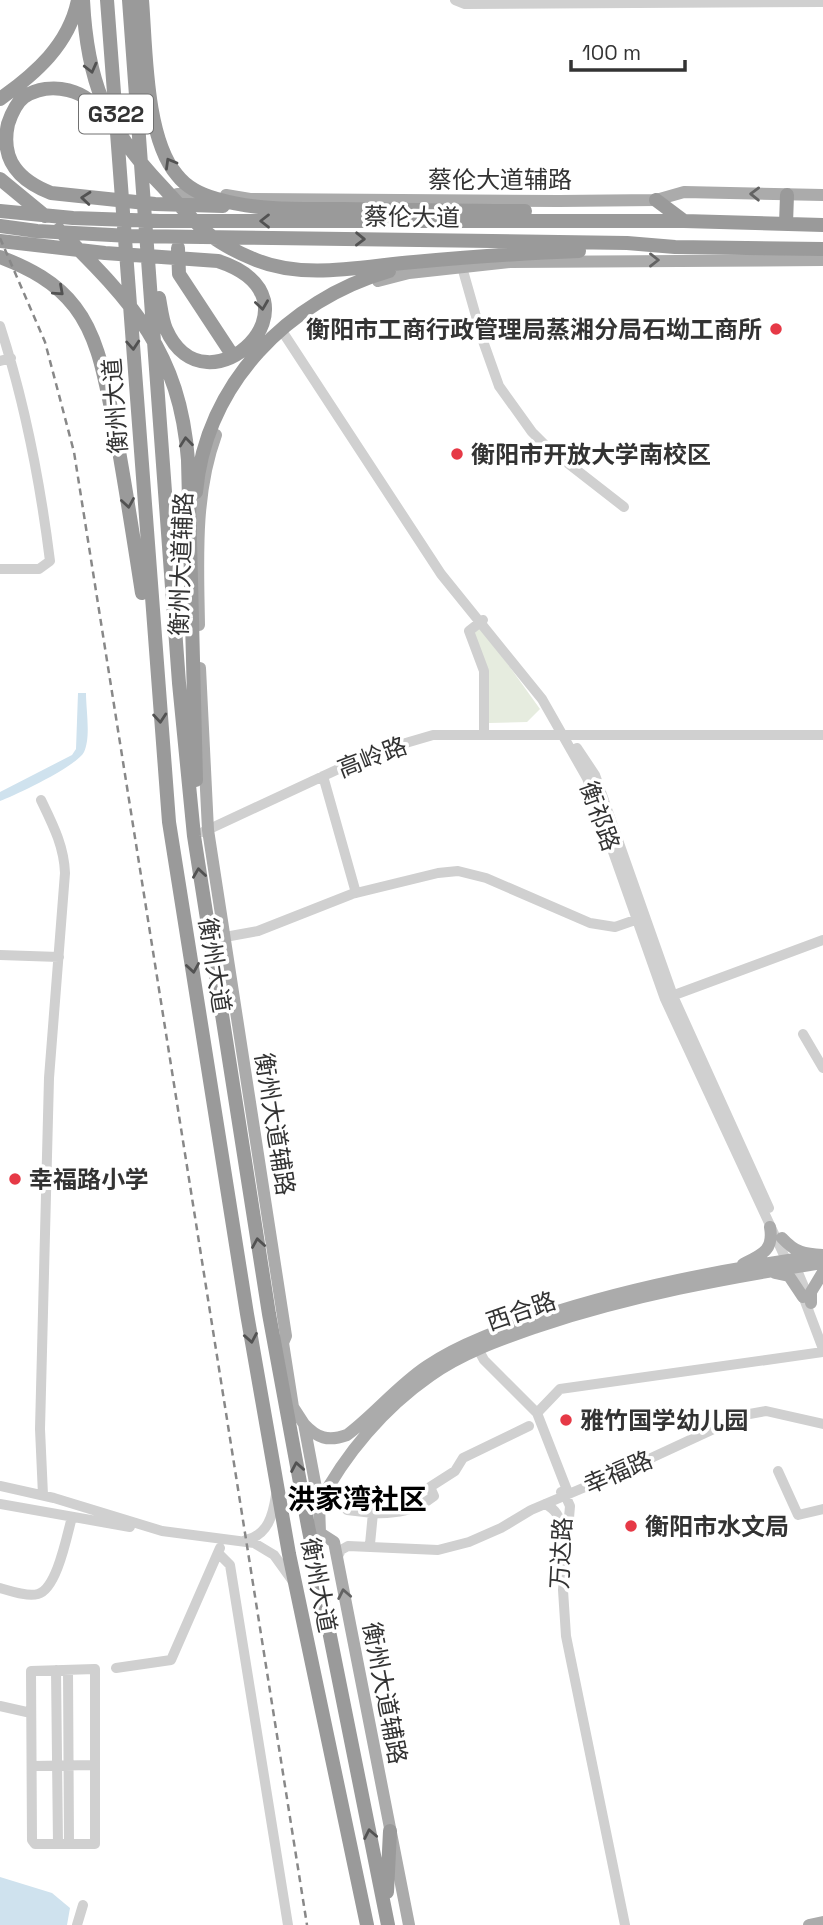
<svg xmlns="http://www.w3.org/2000/svg" width="823" height="1925" font-family="'Space Grotesk','Noto Sans SC',sans-serif">
	<rect width="100%" height="100%" fill="#fff"/>
	<!-- green -->
	<path fill="#e6ecdf" d="M481,627L540,709L527,722L489,723V672L474,633Z"/>
	<!-- water -->
	<path fill="#cfe2ee" d="M78,693H86C86,710 91,737 84,752C77,766 16,795 0,801V792L72,755L76,749Z
		M0,1877L52,1893L70,1908L67,1925H0Z"/>
	<g fill="none" stroke-linecap="round" stroke-linejoin="round">
		<!-- minor -->
		<path stroke="#d0d0d0" stroke-width="10" d="M455,0L465,4L823,2
			M462,267L483,341L499,386L532,432L547,447L624,507
			M0,326C25,403 40,481 50,561L39,569H1
			M284,334L441,574L542,699L587,778L665,999L789,1266
			M0,361L11,358
			M483,620L469,631L484,671V734
			M577,748L595,775L673,996L769,1208
			M323,776L356,893
			M41,800C53,825 64,846 65,873L49,1078L40,1429L43,1495
			M203,832L375,752L433,735H823
			M225,937L258,931L352,894L438,873L458,871L486,878L590,923L615,927L638,919
			M0,955L59,957
			M669,997L823,940
			M803,1034L823,1068
			M794,1263L810,1301
			M803,1296L823,1349
			M478,1349L484,1360L537,1413L567,1490
			M537,1413L560,1389L823,1352
			M778,1471L798,1515L823,1509
			M0,1486L54,1498L162,1531L254,1543L274,1555L292,1580
			M561,1492L565,1495L570,1506L563,1590L566,1636L625,1925
			M0,1504L130,1527
			M545,1504C557,1510 559,1517 563,1529
			M347,1510L373,1513
			M246,1540C268,1535 273,1515 276,1495
			M370,1544L373,1513C396,1514 415,1511 434,1496L430,1487L455,1471L463,1458L529,1426
			M218,1553L230,1565L288,1925
			M337,1558L341,1550L348,1546L438,1550L469,1542L501,1528L531,1510L623,1471L744,1415L766,1411L823,1424
			M0,1588C11,1591 27,1597 38,1594C57,1589 67,1535 72,1517
			M116,1668L171,1660L220,1548
			M95,1669V1844H35L32,1840L31,1671Z
			M56,1670L58,1844
			M68,1670L69,1844
			M0,1706L31,1713
			M32,1766L95,1765
			M77,1925L83,1905"/>
		<!-- major -->
		<path stroke="#ababab" stroke-width="12" d="M177,194H204
			M226,195L250,199L559,201L656,200L684,192L823,195
			M378,281L409,273L510,262L823,260
			M199,625C198,562 194,495 216,435
			M200,668L208,830L286,1336L283,1343L293,1407L304,1424L319,1504L320,1533L334,1542L409,1925
			M782,1238C796,1253 804,1254 823,1255
			M743,1264C763,1254 774,1250 770,1227
			M775,1273L789,1276L803,1297
			M811,1303V1292L823,1272
			M304,1424C317,1438 328,1442 347,1435C375,1414 397,1386 427,1366C461,1343 500,1330 539,1317C627,1288 717,1270 809,1257
			M319,1504C345,1454 384,1408 430,1376C462,1353 500,1340 537,1327C630,1296 726,1278 823,1263
			M809,1925L823,1922"/>
		<!-- highway -->
		<path stroke="#9a9a9a" stroke-width="14" d="M83,0C87,80 105,127 161,185C177,202 192,221 210,235C223,245 241,254 256,260C305,280 364,266 414,262C469,257 524,253 579,251
			M107,0L169,822L247,1314L289,1554L367,1925
			M129,0L179,683L194,836L269,1314L308,1526L388,1925
			M142,0C146,48 145,138 177,175C187,188 202,195 217,199C258,211 302,209 344,209C404,210 465,211 525,211
			M0,99C35,74 69,45 78,0
			M103,118C90,89 50,80 24,97C16,103 11,115 8,124C0,161 20,181 51,193L155,204L223,206
			M0,179L45,216
			M656,200L684,221
			M0,211L73,218L160,221H684L823,225
			M786,224L787,195
			M0,226L37,231L130,236L627,243L675,247L823,249
			M59,230C132,302 180,352 188,460L196,780
			M0,241L105,253L218,261C333,299 206,420 166,329C162,320 161,308 159,298
			M178,248L179,274L231,353
			M0,257C29,268 56,282 75,307C99,338 105,381 113,418C124,476 133,535 142,593
			M196,492C206,384 288,300 389,271
			M387,1892L390,1831"/>
		<!-- rail -->
		<path stroke="#888" stroke-width="2.5" stroke-dasharray="7 5" stroke-linecap="butt" d="M0,238L45,342L74,452L307,1925"/>
	</g>
	<!-- one-way arrows -->
	<defs><path id="oneway-chevron" d="M-2-3.5L2.5 0L-2 3.5" fill="none" stroke-width="1.6" stroke-linecap="round" stroke-linejoin="round" transform="scale(1.75)"/></defs>
	<g stroke="#525252">
		<use href="#oneway-chevron" transform="translate(91 68) rotate(76)"/>
		<use href="#oneway-chevron" transform="translate(170 163) rotate(-120)"/>
		<use href="#oneway-chevron" transform="translate(86 198) rotate(-175)"/>
		<use href="#oneway-chevron" transform="translate(265 221) rotate(180)"/>
		<use href="#oneway-chevron" transform="translate(360 239) rotate(1)"/>
		<use href="#oneway-chevron" transform="translate(59 291) rotate(42)"/>
		<use href="#oneway-chevron" transform="translate(262 305) rotate(82)"/>
		<use href="#oneway-chevron" transform="translate(133 345) rotate(86)"/>
		<use href="#oneway-chevron" transform="translate(186 442) rotate(-96)"/>
		<use href="#oneway-chevron" transform="translate(128 503) rotate(81)"/>
		<use href="#oneway-chevron" transform="translate(160 718) rotate(85)"/>
		<use href="#oneway-chevron" transform="translate(199 873) rotate(-98)"/>
		<use href="#oneway-chevron" transform="translate(193 968) rotate(81)"/>
		<use href="#oneway-chevron" transform="translate(258 1243) rotate(-99)"/>
		<use href="#oneway-chevron" transform="translate(251 1338) rotate(80)"/>
		<use href="#oneway-chevron" transform="translate(297 1467) rotate(-100)"/>
		<use href="#oneway-chevron" transform="translate(370 1834) rotate(-101)"/>
	</g>
	<g stroke="#636363">
		<use href="#oneway-chevron" transform="translate(755 194) rotate(-179)"/>
		<use href="#oneway-chevron" transform="translate(654 260)"/>
		<use href="#oneway-chevron" transform="translate(344 1594) rotate(-101)"/>
	</g>
	<!-- markers -->
	<g fill="#e63946" stroke="#fff" stroke-width="2.5">
		<circle cx="776" cy="329" r="7"/>
		<circle cx="457" cy="454" r="7"/>
		<circle cx="15" cy="1179" r="7"/>
		<circle cx="566" cy="1420" r="7"/>
		<circle cx="631" cy="1526" r="7"/>
	</g>
	<g text-anchor="middle" dominant-baseline="central" stroke-width="7" stroke-linejoin="round" paint-order="stroke">
		<!-- shield labels -->
		<rect fill="#fff" stroke="#707070" stroke-width="2" x="79" y="94.5" width="74" height="39" rx="5"/>
		<g font-size="23" font-weight="bold" fill="#333">
			<text x="116" y="114">G322</text>
		</g>
		<!-- street labels -->
		<g font-size="24" fill="#333" stroke="#fff">
			<text x="500" y="179">蔡伦大道辅路</text>
			<text transform="translate(412 217) rotate(1)">蔡伦大道</text>
			<text transform="translate(115 406) rotate(-94)">衡州大道</text>
			<text transform="translate(181 564) rotate(-88)">衡州大道辅路</text>
			<text transform="translate(372 757) rotate(-21)">高岭路</text>
			<text transform="translate(600 816) rotate(70)">衡祁路</text>
			<text transform="translate(215 965) rotate(81)">衡州大道</text>
			<text transform="translate(275 1124) rotate(81)">衡州大道辅路</text>
			<text transform="translate(521 1311) rotate(-19)">西合路</text>
			<text transform="translate(618 1472) rotate(-23)">幸福路</text>
			<text transform="translate(561 1553) rotate(-87)">万达路</text>
			<text transform="translate(319 1585) rotate(79)">衡州大道</text>
			<text transform="translate(385 1693) rotate(79)">衡州大道辅路</text>
		</g>
		<!-- poi labels -->
		<g font-size="24" font-weight="bold" fill="#333" stroke="#fff" text-anchor="start">
			<text x="762" y="329" text-anchor="end">衡阳市工商行政管理局蒸湘分局石坳工商所</text>
			<text x="471" y="454">衡阳市开放大学南校区</text>
			<text x="29" y="1179">幸福路小学</text>
			<text x="580" y="1420">雅竹国学幼儿园</text>
			<text x="645" y="1526">衡阳市水文局</text>
		</g>
		<!-- quarter labels -->
		<g font-size="28" font-weight="bold" fill="#000" stroke="#fff">
			<text x="357" y="1499">洪家湾社区</text>
		</g>
	</g>
	<!-- scale -->
	<path d="M571 60v10h114v-10" fill="none" stroke="#333333" stroke-width="3.5"/>
	<text x="582" y="60" font-size="21" fill="#333333" stroke="#ffffff" stroke-width="5" paint-order="stroke">100 m</text>
</svg>
